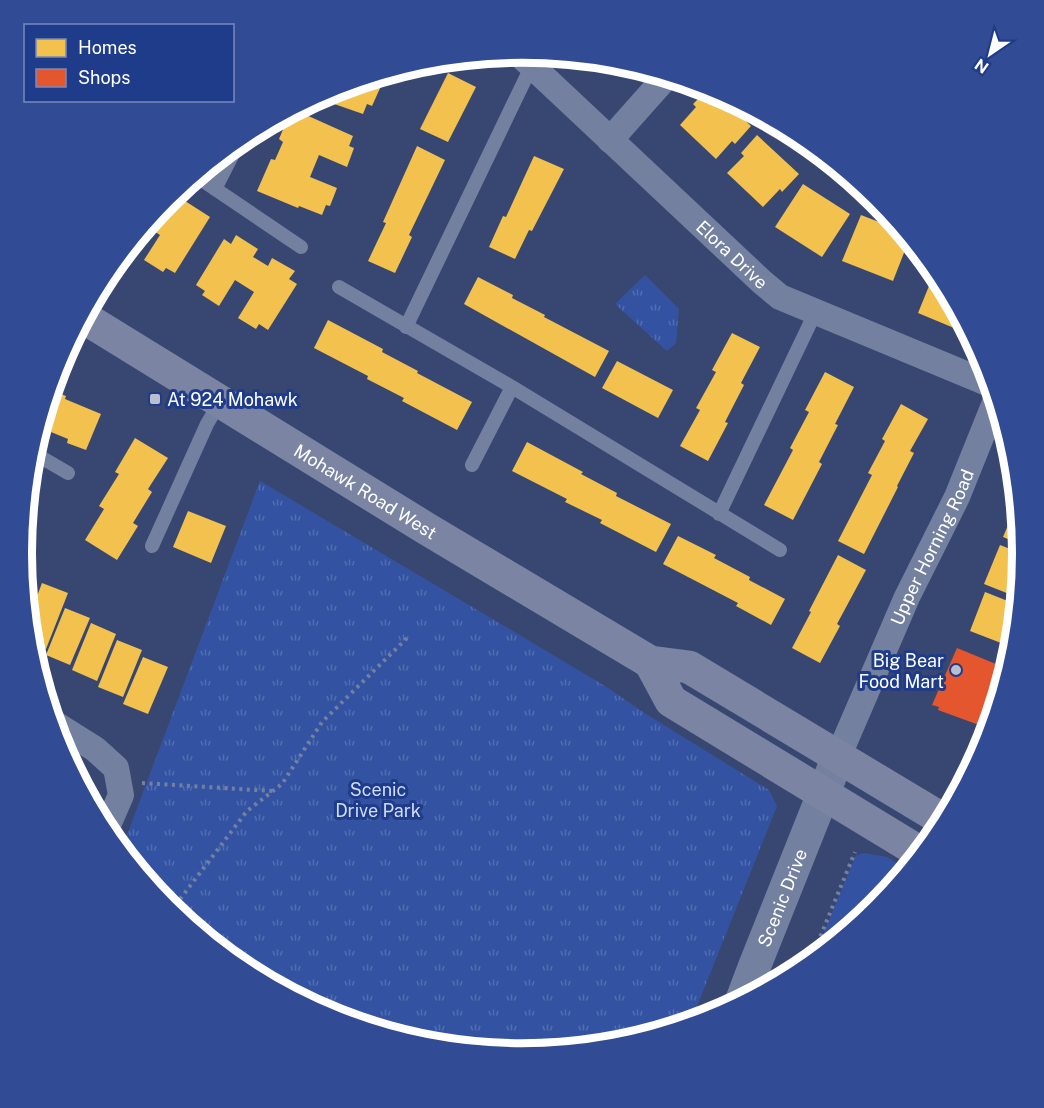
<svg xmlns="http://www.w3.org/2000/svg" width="1044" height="1108" font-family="'Public Sans',sans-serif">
	<defs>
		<pattern id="park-tufts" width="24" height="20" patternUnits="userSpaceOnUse" patternTransform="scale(1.5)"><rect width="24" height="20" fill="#3353a2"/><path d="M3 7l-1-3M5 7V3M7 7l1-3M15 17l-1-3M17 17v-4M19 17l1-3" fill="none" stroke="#526db0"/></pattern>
	</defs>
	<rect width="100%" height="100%" fill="#384772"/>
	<!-- grass -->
	<path fill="#3353a2" d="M864,853L887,857L908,870L876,908L812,961L856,855Z"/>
	<!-- park -->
	<path fill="url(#park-tufts)" d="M645,275L679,309L676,343L667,351L615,304Z
		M260,481L605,686L646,714L769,790L777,806L690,1024L619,1045L522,1055L424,1045L330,1017L243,970L168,908L121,851Z"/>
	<!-- homes -->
	<path fill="#f2c14e" d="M448,73L476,87L448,142L420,129Z
		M368,80L381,86L372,106L367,104L363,114L317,98L331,91Z
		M708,89L714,91L751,126L735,144L732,141L716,159L680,125L696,107L693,104Z
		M295,110L353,136L349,146L354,148L347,167L319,155L310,177L337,188L330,206L326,205L322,215L299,206L298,208L257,191L271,159L275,160L283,142L279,139L290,113Z
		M757,135L799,174L782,192L780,189L763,207L727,173L744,156L741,153Z
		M417,146L445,160L409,235L412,237L395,273L368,261L386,223L383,222Z
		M534,156L564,169L532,231L529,230L515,259L489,247L503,216L506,217Z
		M803,184L850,214L822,257L775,227Z
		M171,197L180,203L182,199L210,217L175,273L166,268L163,272L144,260L160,235L146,226Z
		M861,215L902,231L909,240L893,281L842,261Z
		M236,235L258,249L253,257L268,266L272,258L295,271L289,279L297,284L268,330L259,324L256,329L238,318L254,292L235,280L219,306L202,295L205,291L196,285L224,239L231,244Z
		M478,277L513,295L512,298L545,315L544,317L609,351L595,377L464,304Z
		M929,286L948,293L967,329L966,333L918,313Z
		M328,320L383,349L382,352L418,371L417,373L472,402L457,430L402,401L404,398L367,379L368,376L314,348Z
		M732,333L760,347L741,383L744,385L725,422L728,423L708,461L680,446L700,410L696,408L716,372L712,370Z
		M617,361L673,390L658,418L602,388Z
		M825,372L854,387L835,424L838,425L819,462L822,464L793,520L764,505L793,450L790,448L809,412L805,410Z
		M51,390L66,396L65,399L101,414L86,450L67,443L68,439L51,432L52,429L40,424Z
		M901,404L928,419L910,451L914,453L897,486L898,487L864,554L838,541L872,475L868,473L885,441L882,439Z
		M135,438L168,458L148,489L152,492L133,523L138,526L117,560L85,540L104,509L99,506L119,474L115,472Z
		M527,442L583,472L581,474L617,493L616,496L671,524L656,552L600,523L602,520L565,502L567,499L512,471Z
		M29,471L38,476L27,494Z
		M1017,494L1022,545L1003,537L1012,516L1008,515Z
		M188,511L226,526L211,563L173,547Z
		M678,536L716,555L714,558L750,577L749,580L785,599L771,625L736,606L738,603L663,564Z
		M1000,545L1023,554L1019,598L984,584Z
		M838,555L866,570L837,624L840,626L820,663L792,648L811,612L809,611Z
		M42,583L68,593L46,649L30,643L28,620Z
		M985,592L1018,605L1014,648L970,631Z
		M65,608L90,618L70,665L46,655Z
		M91,623L116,634L97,681L72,670Z
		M117,640L142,650L123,697L98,687Z
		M143,657L168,667L148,714L123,704Z"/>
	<!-- shops -->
	<path fill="#e4572e" d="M957,648L1008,669L990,729L938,710L939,707L932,705Z"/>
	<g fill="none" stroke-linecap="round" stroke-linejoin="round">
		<!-- path -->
		<path stroke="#74809f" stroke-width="4" stroke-dasharray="3 4.5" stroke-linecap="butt" d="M142,783L272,791
			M171,911L247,811L282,784L322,722L409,636
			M809,964L855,852"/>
		<!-- service -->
		<path stroke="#74809f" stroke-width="14" d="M196,176L301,247
			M215,189L240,140
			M339,287L512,387L780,550
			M406,327L532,65
			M32,452L68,473
			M472,465L512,387
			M719,514L815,313
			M152,546L207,424L220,402"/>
		<!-- minor -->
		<g stroke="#74809f" stroke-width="26">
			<path id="s1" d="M518,53L762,282L780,297L992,385"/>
			<path d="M610,140L666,77"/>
			<path d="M52,722L95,749L116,768L121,795L105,832"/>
			<path id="s2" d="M838,757L907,597L957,497L996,400"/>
		</g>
		<!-- tertiary -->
		<path stroke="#74809f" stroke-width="33" id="s3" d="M741,1002L755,965L838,757"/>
		<!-- secondary -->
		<g stroke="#7b85a3" stroke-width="33">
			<path id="s4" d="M83,317L427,529L650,662L689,667L945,821"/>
			<path d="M650,662L671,701L921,853"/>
		</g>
	</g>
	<!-- markers -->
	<g fill="#b9bfce" stroke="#1f3c8b" stroke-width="2">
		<rect x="149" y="393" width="12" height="12" rx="3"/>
		<circle cx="956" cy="670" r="6"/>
	</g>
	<g text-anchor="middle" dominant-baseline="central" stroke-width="6" stroke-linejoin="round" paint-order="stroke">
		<!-- street labels -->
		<g font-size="18" fill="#fff" stroke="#1f3c8b">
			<text stroke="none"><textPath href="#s1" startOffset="294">Elora Drive</textPath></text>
			<text stroke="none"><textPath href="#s4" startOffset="332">Mohawk Road West</textPath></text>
			<text stroke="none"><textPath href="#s2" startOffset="230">Upper Horning Road</textPath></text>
			<text stroke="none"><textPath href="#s3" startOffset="112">Scenic Drive</textPath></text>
		</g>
		<!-- poi labels -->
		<g font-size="18" fill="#fff" stroke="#1f3c8b" text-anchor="start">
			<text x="167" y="399">At 924 Mohawk</text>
			<text x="944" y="660" text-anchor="end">Big Bear<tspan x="944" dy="21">Food Mart</tspan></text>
		</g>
		<!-- park labels -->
		<g font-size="18" fill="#d0dcf9" stroke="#1f3c8b">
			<text x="378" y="789">Scenic<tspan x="378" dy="21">Drive Park</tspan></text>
		</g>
	</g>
	<!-- crop -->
	<path d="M0 0H1044V1108H0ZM32 553a490 490 0 1 1 980 0a490 490 0 1 1-980 0Z" fill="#314c94" fill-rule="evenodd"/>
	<path fill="none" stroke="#fff" stroke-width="8" d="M32 553a490 490 0 1 1 980 0a490 490 0 1 1-980 0Z"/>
	<!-- legend -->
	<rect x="24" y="24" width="210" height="78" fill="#1f3c8b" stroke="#798ab9" stroke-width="1.5"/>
	<rect x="36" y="39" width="30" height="18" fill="#f2c14e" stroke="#798ab9" stroke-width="1.5"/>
	<text x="78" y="54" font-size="18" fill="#ffffff">Homes</text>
	<rect x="36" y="69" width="30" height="18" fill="#e4572e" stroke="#798ab9" stroke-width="1.5"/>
	<text x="78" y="84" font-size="18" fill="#ffffff">Shops</text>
	<!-- north arrow -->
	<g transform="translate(990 54) rotate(215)" stroke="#1f3c8b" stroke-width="4.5" paint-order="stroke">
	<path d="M0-4.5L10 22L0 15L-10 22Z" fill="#ffffff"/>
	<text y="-9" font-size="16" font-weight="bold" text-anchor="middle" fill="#ffffff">N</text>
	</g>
</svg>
